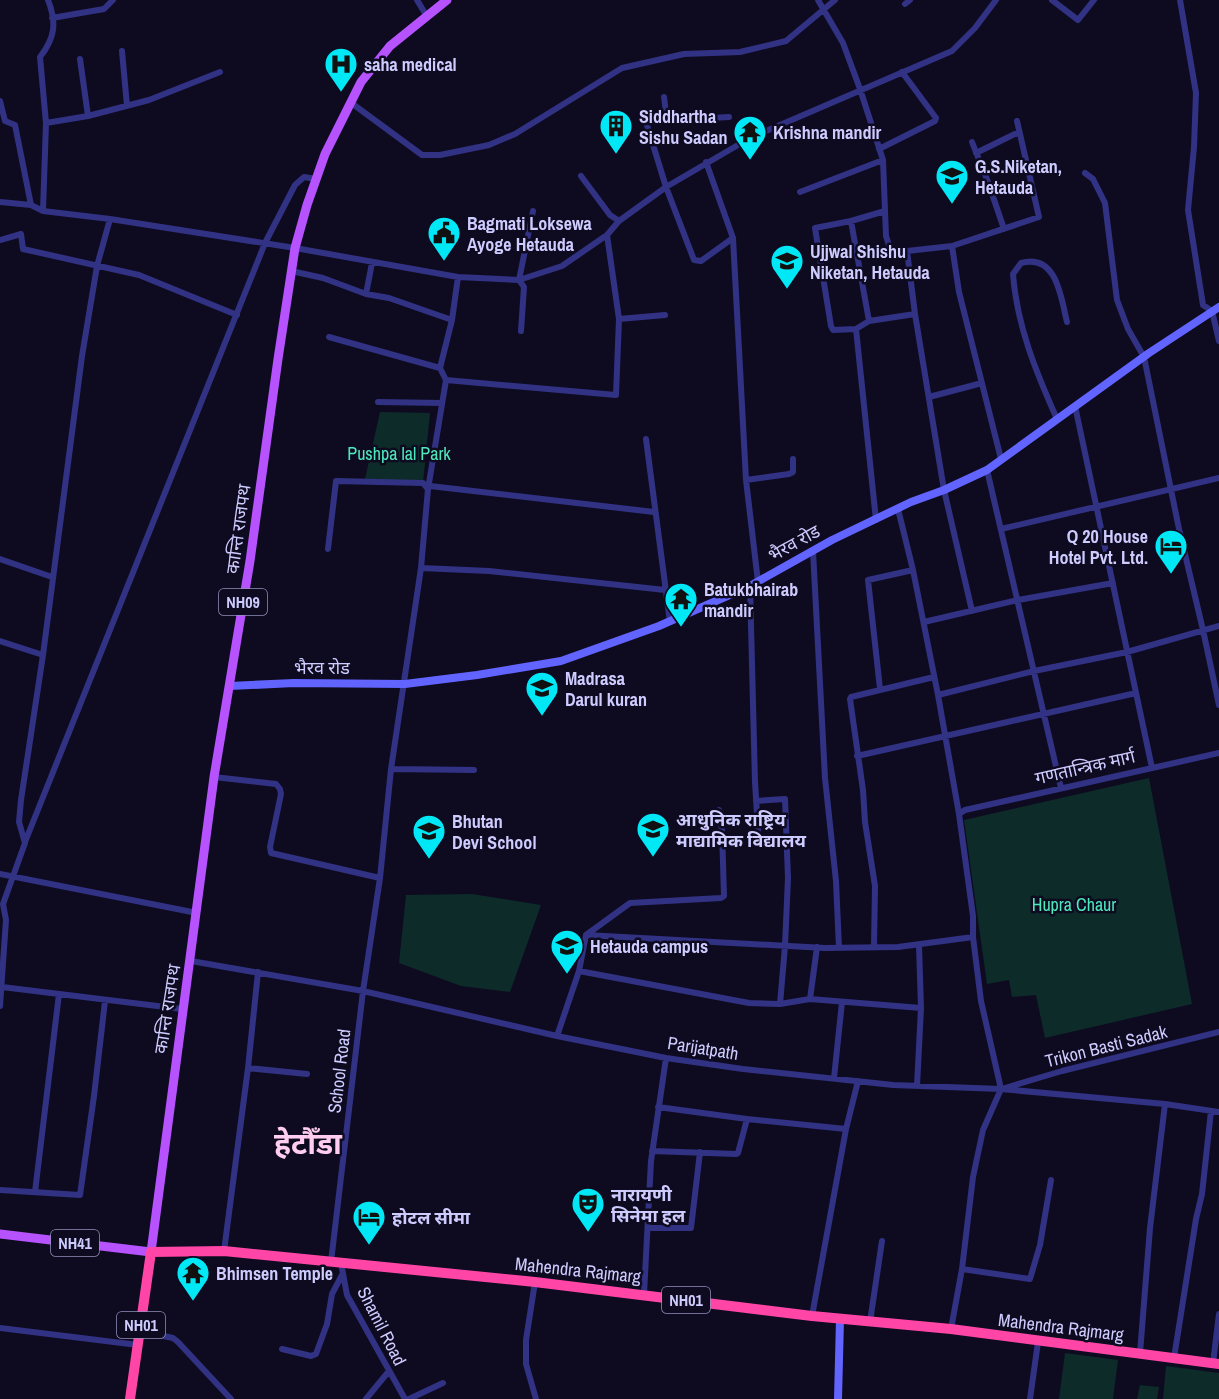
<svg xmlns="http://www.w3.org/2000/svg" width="1219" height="1399" font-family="'Archivo Narrow','Noto Sans Devanagari',sans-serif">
	<rect width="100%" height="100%" fill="#0e0b21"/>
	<!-- green -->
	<path fill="#0d2b29" d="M380,412L430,413L423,483L365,479Z
		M1149,778L1192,1004L1045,1038L1036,995L1012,997L1009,980L987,984L964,820Z
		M472,894L541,905L510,992L461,986L399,963L406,895Z
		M1065,1353L1118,1360L1113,1399H1059Z
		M1166,1366L1219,1373V1399H1163Z
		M1140,1385L1159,1387L1157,1399H1137Z"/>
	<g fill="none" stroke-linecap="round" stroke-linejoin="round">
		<!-- street -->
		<path stroke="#323284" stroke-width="6" d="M417,0L426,15
			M818,0L843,43L860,89L883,160L885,211L851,221L869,321L856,329
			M1052,0L1078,20L1094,0
			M1180,0L1196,93L1194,147L1188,210L1203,305L1212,311L1219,341
			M905,4L910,0
			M52,18L104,9L113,0
			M122,51L127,106
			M664,97L667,121
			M0,101L5,121L15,125L31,205
			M350,102L422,155H440L489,145L515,134L622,68L684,54L740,52L786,41L835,0
			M88,116L149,100L220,72
			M729,117L646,122L666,187L694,260L701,261L733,238
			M46,123L88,116L80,59
			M972,142L988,182L1004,229
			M879,149L935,121L936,118L902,72
			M976,153L1019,132
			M706,162L733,238L746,480L758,582
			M1085,173L1093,179L1105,203L1117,300L1128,329L1144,357L1179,529L1203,630L1219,705
			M581,176L610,215L619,221
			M800,192L883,160
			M0,202L31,205L43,211L110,219L295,248L458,277L519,280L562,266L607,235L619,221L666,187L750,138L952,51L975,28L996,0
			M43,211L46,123L40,57C55,38 57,23 48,0
			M885,211L886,236L890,248L898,252L952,246L1039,217L1017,121
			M851,221L815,228L831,326L833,330L856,329L876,520
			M0,240L21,234L23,249L139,275L237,315
			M952,246L959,292L1001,459
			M907,251L915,314L944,490L972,611
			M291,271L323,278L366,294L389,298L452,320
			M366,294L372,263
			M619,319L665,315
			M869,321L915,314
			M521,331L524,287L519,280L533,211
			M329,337L440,368
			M446,380L616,395L619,319L607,235
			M929,397L982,383
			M378,402L442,403
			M1075,406L1152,768
			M1057,419C1036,372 1017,326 1013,274L1021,263C1057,253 1061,298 1067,322
			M646,439L670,622
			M987,470L1061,788
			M746,480L789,474L793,472V459
			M430,486L654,512
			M898,509L913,570L938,695L959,814L973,916V937L981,1001L1001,1089L983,1130L973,1177L962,1269L951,1329
			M1001,529L1219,478
			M328,549L336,481L423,483L428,489
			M813,551L825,778L836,881L839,948
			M0,559L52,577
			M421,568L489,571L665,590
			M750,586L755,782L758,830
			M924,622L1018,600L1113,583
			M0,641L43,655
			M880,689L868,580L913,570
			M938,695L1034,671L1127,652L1219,626
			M857,756L1136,693
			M391,769L474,770
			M214,777L276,784L280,789L281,794L270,847L271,853L380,878
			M756,801L785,799L788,878L785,946L780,1004
			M959,814L965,810L1219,753
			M25,842L265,243L295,185L304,177L316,179
			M0,874L197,913
			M586,935L825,948L898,947L973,937
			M874,947L875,886L865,822L863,790L850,699L851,697L934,677
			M191,961L363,991L557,1036L666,1058L743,1069L893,1085L1001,1089L1165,1104L1219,1112
			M579,971L749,1003L780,1004L810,999L921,1008
			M2,987L182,1009
			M810,999L817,947
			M0,1006L6,920L3,904L25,843L19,822L21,800L43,655L82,356L97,266L110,219
			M557,1036L579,971L586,935L630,903L721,898L724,896L722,830L719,810
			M248,1068L307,1074
			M834,1078L842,1002
			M917,1086L921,1008L919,945
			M1005,1088L1062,1071L1219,1032
			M658,1107L747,1119L846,1129
			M652,1151L736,1154L738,1153L747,1119
			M0,1190L80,1195L94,1096L105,1001
			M35,1192L59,994
			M648,1228H691L700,1152
			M224,1251L248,1068L258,972
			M331,1262L363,991L380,878L391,769L421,568L428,489L446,380L440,368L452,320L458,277
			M341,1263L347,1295L405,1399
			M962,1269L1030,1279L1040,1245L1051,1180
			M535,1282L526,1340V1364L536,1399
			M644,1294L651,1161L666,1058
			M812,1316L846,1129L858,1081
			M870,1322L882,1241
			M0,1328L138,1345
			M140,1331L173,1338L178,1342L231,1399
			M282,1349L311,1356L316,1354L327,1324L332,1294L342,1275
			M1140,1353L1150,1228L1165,1104
			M1174,1358L1196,1219L1202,1194L1211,1111
			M1213,1363L1219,1314
			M366,1399L389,1371
			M409,1399L443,1383
			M1030,1399L1038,1342"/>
		<!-- secondary -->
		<path stroke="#6264ff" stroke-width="8" d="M230,686L294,683L405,684L477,675L561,661L659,626L750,586L832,540L911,502L944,490L987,470L1149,353L1219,307
			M838,1399L840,1319"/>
		<!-- primary -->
		<path stroke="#b752ff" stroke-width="9" d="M0,1234L151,1252L214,777L250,561L278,359L295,248L307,205L325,154L361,82L390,46L447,0"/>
		<!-- highway -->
		<path stroke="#ff46a6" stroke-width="10" d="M130,1399L151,1252L224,1251L535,1282L812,1316L951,1329L1219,1364"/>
	</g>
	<!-- icons -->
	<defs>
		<g id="hospital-pin" transform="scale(1.725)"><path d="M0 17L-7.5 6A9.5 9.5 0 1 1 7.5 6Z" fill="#00e7f6" stroke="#0e0b21"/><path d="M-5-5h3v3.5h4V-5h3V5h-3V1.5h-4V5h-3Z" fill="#111"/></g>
		<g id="building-pin" transform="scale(1.725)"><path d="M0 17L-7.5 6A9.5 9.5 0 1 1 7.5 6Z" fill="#00e7f6" stroke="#0e0b21"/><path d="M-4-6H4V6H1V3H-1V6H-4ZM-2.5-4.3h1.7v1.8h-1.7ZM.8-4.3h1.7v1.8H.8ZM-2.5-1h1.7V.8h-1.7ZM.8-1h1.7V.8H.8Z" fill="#111"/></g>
		<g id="temple-pin" transform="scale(1.725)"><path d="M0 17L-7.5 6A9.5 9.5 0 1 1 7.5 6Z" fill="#00e7f6" stroke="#0e0b21"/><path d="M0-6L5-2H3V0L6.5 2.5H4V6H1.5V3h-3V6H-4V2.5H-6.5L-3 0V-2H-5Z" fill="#111"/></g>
		<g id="school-pin" transform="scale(1.725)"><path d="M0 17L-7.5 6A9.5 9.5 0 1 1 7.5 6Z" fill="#00e7f6" stroke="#0e0b21"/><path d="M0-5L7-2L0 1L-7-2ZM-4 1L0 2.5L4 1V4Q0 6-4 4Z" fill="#111"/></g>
		<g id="civic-pin" transform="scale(1.725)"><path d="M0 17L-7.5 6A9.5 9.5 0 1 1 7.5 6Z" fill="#00e7f6" stroke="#0e0b21"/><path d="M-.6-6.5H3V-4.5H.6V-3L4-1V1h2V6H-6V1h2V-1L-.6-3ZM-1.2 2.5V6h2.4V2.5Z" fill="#111"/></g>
		<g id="hotel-pin" transform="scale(1.725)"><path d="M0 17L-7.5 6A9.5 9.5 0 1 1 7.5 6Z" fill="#00e7f6" stroke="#0e0b21"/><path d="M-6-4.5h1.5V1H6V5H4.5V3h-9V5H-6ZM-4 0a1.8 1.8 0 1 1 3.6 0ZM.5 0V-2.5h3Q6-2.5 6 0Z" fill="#111"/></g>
		<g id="university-pin" transform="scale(1.725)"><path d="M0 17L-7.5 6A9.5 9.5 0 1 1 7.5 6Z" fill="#00e7f6" stroke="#0e0b21"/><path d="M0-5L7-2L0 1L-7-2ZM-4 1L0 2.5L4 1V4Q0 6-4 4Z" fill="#111"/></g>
		<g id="theatre-pin" transform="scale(1.725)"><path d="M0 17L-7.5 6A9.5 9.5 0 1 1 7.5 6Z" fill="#00e7f6" stroke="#0e0b21"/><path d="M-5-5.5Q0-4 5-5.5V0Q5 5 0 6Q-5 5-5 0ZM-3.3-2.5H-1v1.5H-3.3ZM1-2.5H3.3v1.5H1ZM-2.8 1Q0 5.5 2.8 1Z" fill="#111"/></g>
	</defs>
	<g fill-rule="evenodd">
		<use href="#hospital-pin" x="341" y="64"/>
		<use href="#building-pin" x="616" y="126"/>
		<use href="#temple-pin" x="750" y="132"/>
		<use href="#school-pin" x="952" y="176"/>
		<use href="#civic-pin" x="444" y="233"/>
		<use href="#school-pin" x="787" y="261"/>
		<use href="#hotel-pin" x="1171" y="546"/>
		<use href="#temple-pin" x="681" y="599"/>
		<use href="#school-pin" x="542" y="688"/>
		<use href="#school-pin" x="653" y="829"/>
		<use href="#school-pin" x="429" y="831"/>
		<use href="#university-pin" x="567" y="946"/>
		<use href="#theatre-pin" x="588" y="1204"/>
		<use href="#hotel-pin" x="369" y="1217"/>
		<use href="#temple-pin" x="193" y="1273"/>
	</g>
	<g text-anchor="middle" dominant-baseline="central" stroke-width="5" stroke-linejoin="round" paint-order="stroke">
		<!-- shield labels -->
		<g fill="#0e0b21" stroke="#9491bc" stroke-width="1.5">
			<rect x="219" y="589" width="48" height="26" rx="4.5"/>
			<rect x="51" y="1230" width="48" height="26" rx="4.5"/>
			<rect x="662" y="1287" width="48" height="26" rx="4.5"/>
			<rect x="117" y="1312" width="48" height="26" rx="4.5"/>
		</g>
		<g font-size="16" font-weight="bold" fill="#cecbff">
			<text x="243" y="602">NH09</text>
			<text x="75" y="1243">NH41</text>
			<text x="686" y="1300">NH01</text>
			<text x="141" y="1325">NH01</text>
		</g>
		<!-- poi labels -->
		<g font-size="18" font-weight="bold" fill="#cecbff" stroke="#0e0b21" text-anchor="start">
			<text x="364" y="64">saha medical</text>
			<text x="639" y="116">Siddhartha<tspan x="639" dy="21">Sishu Sadan</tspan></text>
			<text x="773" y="132">Krishna mandir</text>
			<text x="975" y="166">G.S.Niketan,<tspan x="975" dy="21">Hetauda</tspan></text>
			<text x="467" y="223">Bagmati Loksewa<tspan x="467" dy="21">Ayoge Hetauda</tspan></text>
			<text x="810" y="251">Ujjwal Shishu<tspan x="810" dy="21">Niketan, Hetauda</tspan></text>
			<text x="1148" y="536" text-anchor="end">Q 20 House<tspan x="1148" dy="21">Hotel Pvt. Ltd.</tspan></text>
			<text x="704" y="589">Batukbhairab<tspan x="704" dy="21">mandir</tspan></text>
			<text x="565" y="678">Madrasa<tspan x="565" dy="21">Darul kuran</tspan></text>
			<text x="676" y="819">आधुनिक राष्ट्रिय<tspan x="676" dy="21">माद्यामिक विद्यालय</tspan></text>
			<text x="452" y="821">Bhutan<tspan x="452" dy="21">Devi School</tspan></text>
			<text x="590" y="946">Hetauda campus</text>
			<text x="611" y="1194">नारायणी<tspan x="611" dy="21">सिनेमा हल</tspan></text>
			<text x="392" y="1217">होटल सीमा</text>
			<text x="216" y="1273">Bhimsen Temple</text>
		</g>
		<!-- park labels -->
		<g font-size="18" fill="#4de9bc" stroke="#0e0b21">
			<text x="399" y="453">Pushpa lal Park</text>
			<text x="1074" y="904">Hupra Chaur</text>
		</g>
		<!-- street labels -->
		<g font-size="18" fill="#cecbff" stroke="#0e0b21">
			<text transform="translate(238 529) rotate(-82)">कान्ति राजपथ</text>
			<text transform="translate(794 543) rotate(-29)">भैरव रोड</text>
			<text x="322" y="667">भैरव रोड</text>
			<text transform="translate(1085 767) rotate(-13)">गणतान्त्रिक मार्ग</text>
			<text transform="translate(167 1009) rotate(-81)">कान्ति राजपथ</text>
			<text transform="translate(1106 1046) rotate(-14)">Trikon Basti Sadak</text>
			<text transform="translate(703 1048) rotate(9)">Parijatpath</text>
			<text transform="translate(339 1071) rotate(-83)">School Road</text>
			<text transform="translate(578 1270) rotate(6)">Mahendra Rajmarg</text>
			<text transform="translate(382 1326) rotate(63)">Shamil Road</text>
			<text transform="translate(1061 1327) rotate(7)">Mahendra Rajmarg</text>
		</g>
		<!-- town labels -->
		<g font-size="30" font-weight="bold" fill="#ffcdef" stroke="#0e0b21">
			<text x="308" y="1143">हेटौँडा</text>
		</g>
	</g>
</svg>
